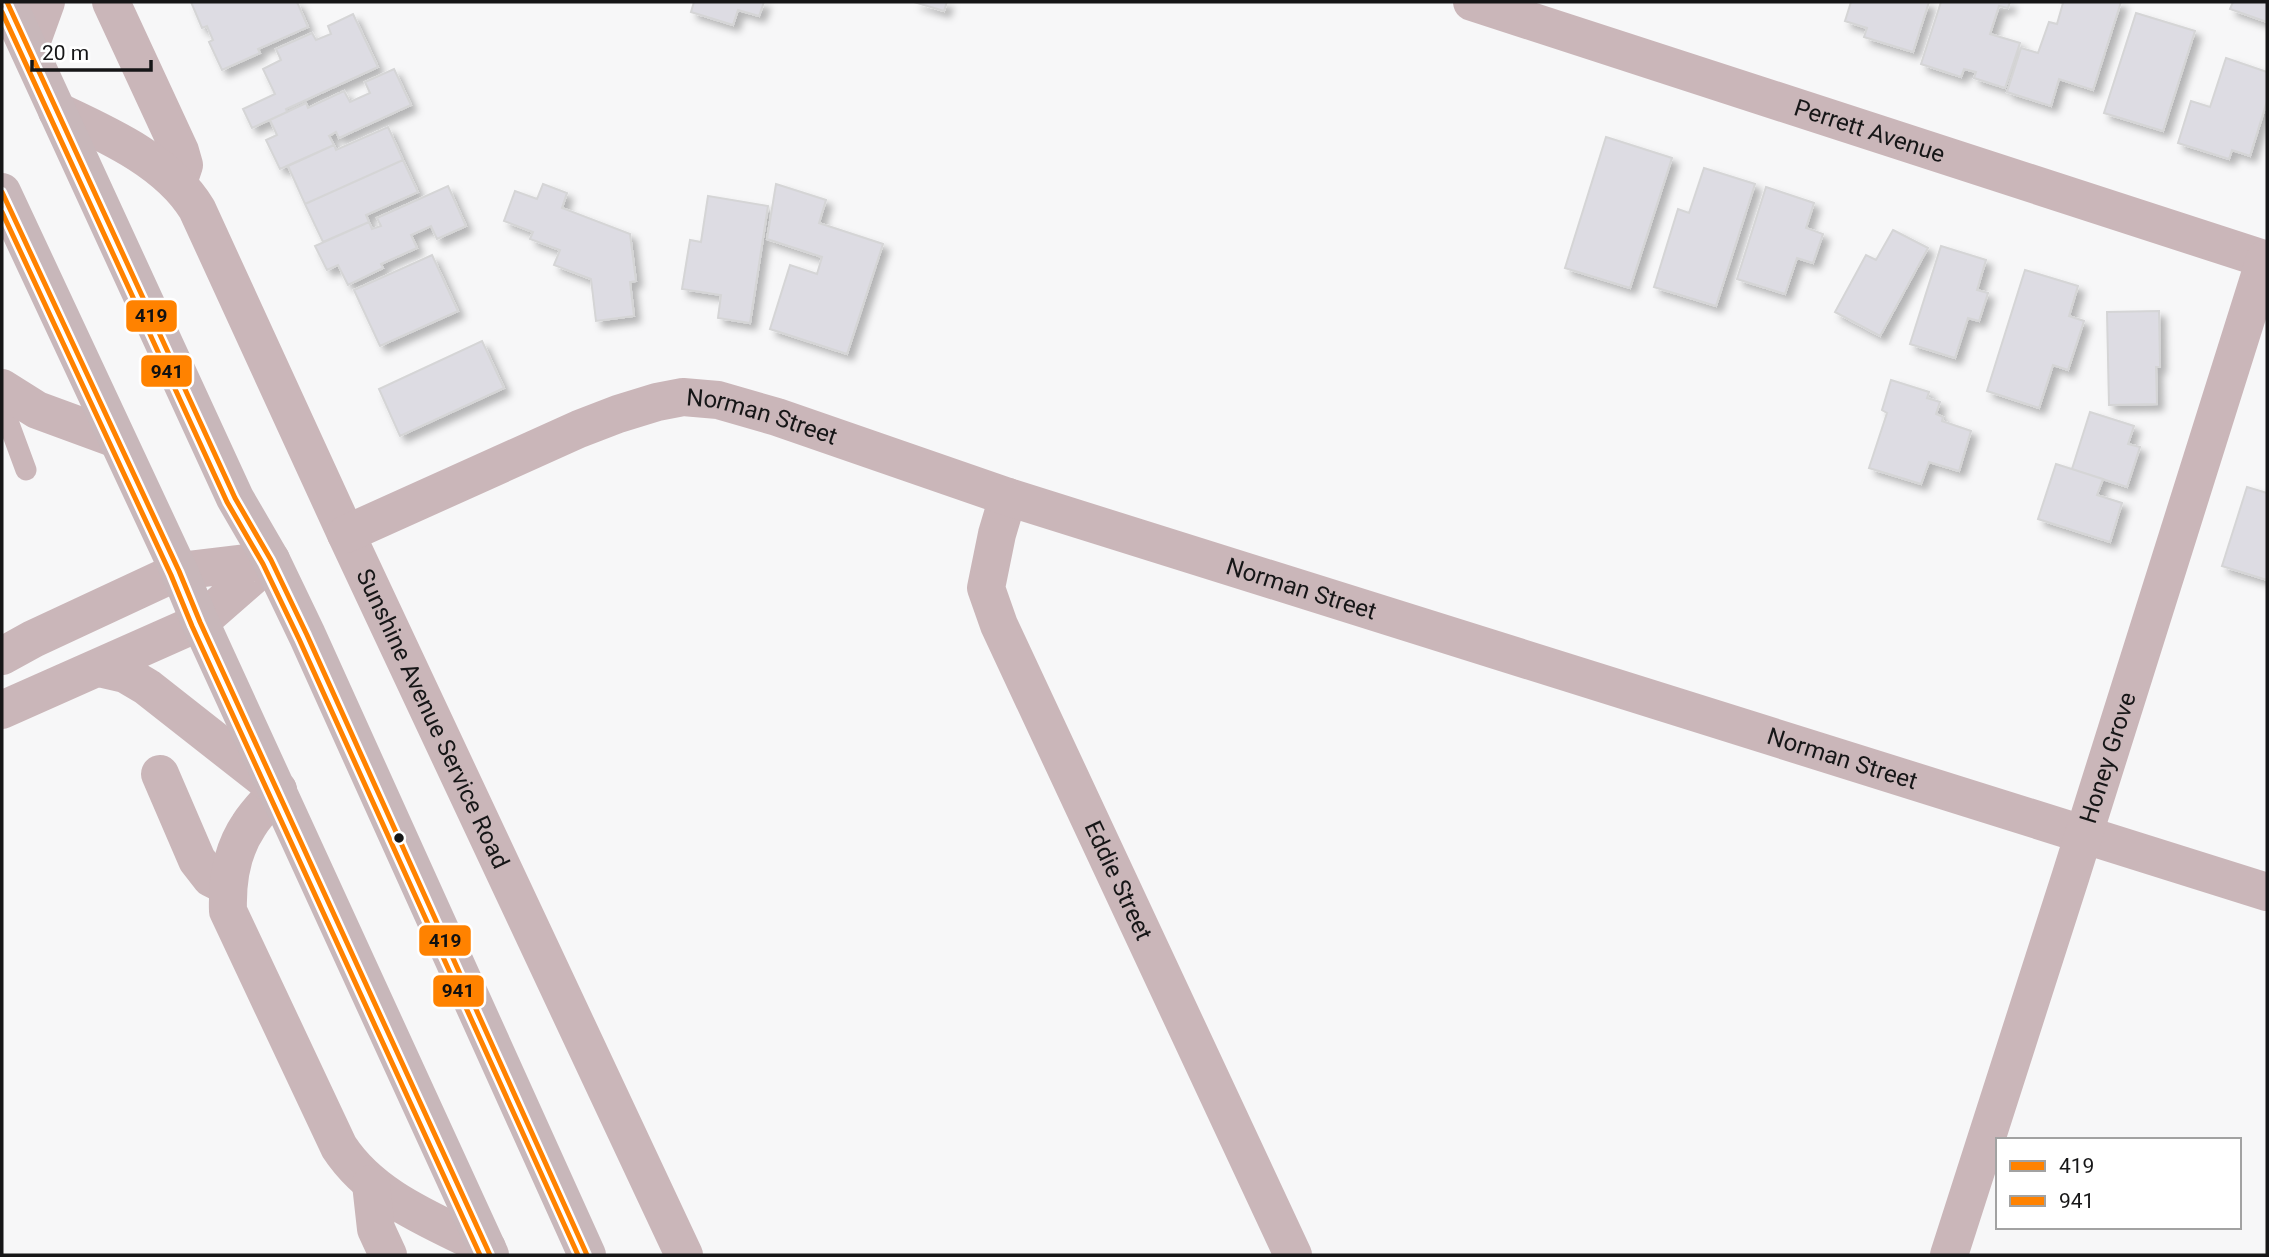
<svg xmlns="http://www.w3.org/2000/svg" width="2269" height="1257" font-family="Roboto,sans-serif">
	<defs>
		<filter id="shadow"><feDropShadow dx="6" dy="6" stdDeviation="3.5" flood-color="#0004"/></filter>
	</defs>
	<rect width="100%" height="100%" fill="#f7f7f8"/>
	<!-- building -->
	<path fill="#dddce3" stroke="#d5d5d6" stroke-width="2" filter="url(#shadow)" d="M191,2H297L308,27L258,49L260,53L222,70L209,42L213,40L207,26L202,28Z
		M694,2H764L759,16L738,10L733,25L691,12Z
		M914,2H947L944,11Z
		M1851,2H1929L1913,52L1864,37L1867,28L1845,21Z
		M1941,2H2010L2008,8L1999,6L1990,34L2020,43L2005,88L1974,78L1976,72L1964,69L1961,77L1921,64Z
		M2059,2H2121L2093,90L2059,79L2051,106L2007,92L2021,48L2038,53L2049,22L2057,24L2063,3Z
		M2233,2H2267V22L2230,9Z
		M2136,13L2195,31L2163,131L2104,113Z
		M353,14L378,67L286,109L287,112L252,128L243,109L275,94L263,69L281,60L276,49L312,33L316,40L331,34L328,26Z
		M2226,58L2267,72V101L2250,156L2232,150L2229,159L2178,143L2191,101L2210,107Z
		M394,69L411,105L339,138L336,132L329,136L334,145L280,169L266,140L277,135L270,120L306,103L308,108L344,91L350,102L370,93L365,82Z
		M388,127L403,160L305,204L288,166L334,145L336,150Z
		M1606,137L1672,158L1630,288L1565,268Z
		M403,160L418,192L366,215L369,222L323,242L305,204Z
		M1704,168L1755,184L1716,306L1654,287L1678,209L1689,213Z
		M543,184L567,193L562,208L630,234L636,281L630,282L634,316L596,321L591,279L554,265L560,250L530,239L533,232L504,221L515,191L537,199Z
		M776,184L826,200L819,223L883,244L847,354L770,329L790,265L817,274L822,257L767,239Z
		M448,186L466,226L437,239L431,226L411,235L417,248L381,264L383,268L348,285L338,265L327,270L315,246L369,222L372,229L381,226L377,218Z
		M1766,187L1814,203L1806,228L1823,234L1813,263L1797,258L1785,294L1737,279Z
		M708,196L768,206L750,323L718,318L721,295L682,289L690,240L701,242Z
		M1893,230L1928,248L1880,336L1835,312L1866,255L1876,260Z
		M1941,246L1986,260L1977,290L1988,293L1979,321L1968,318L1955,358L1910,344Z
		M432,255L458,311L380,346L354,290Z
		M2025,270L2078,286L2069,316L2084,321L2068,370L2053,365L2039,408L1987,391Z
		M2159,311L2160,367H2156L2157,404L2109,405L2107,312Z
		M482,341L504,388L400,436L379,389Z
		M1891,380L1929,392L1927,398L1940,402L1936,414L1943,417L1942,421L1971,431L1959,471L1929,462L1921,484L1869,468L1887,413L1882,410Z
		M2090,412L2134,426L2128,444L2140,447L2127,487L2072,469Z
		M2056,464L2103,479L2097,495L2122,503L2110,542L2038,519Z
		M2247,487L2267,493V580L2222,566Z"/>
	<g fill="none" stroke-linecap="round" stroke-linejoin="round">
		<!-- service -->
		<path stroke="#cab6b9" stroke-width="21" d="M2,405L26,470"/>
		<!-- minor -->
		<g stroke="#cab6b9" stroke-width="38">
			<path d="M111,2L180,151L184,165L178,183"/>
			<path id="s1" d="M1472,2L2267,260"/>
			<path d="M29,49L46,2"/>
			<path id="s2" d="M57,111C106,134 168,161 197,209L346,534L684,1255"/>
			<path d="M2,388L37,410L116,439"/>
			<path id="s3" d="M1008,497L997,534L986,588L999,625L1293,1255"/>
			<path id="s4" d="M346,534L579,429L618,414L657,402L683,397L718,400L777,417L1008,497L2267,892"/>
			<path d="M160,774L197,860L211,878L227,886"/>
			<path d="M278,790C269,801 257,812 249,825C232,850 227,882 228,911L339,1147C373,1199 434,1221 487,1248"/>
			<path d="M371,1184L376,1229L388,1255"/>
			<path id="s5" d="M1949,1255L2071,875L2265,259"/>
		</g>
		<!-- tertiary -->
		<path stroke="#cab6b9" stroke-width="38" d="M2,656L33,639L179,571L271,560
			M99,668L125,674L147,687L278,790
			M2,710L200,622L271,560"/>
		<!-- primary -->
		<path stroke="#c8b7ba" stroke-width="38" d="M7,2L235,498L271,560L307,635L587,1255
			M2,192L179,571L200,622L490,1255"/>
		<!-- bus-1 casing -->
		<g stroke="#fff" stroke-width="10">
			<path id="bus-1" d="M7,2L235,498L271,560L307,635L587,1255
				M2,192L179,571L200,622L490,1255"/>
		</g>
		<!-- bus-2 casing -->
		<g stroke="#fff" stroke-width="10">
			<path id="bus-2" d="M2,12L227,502L263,564L299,639L578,1255
				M2,212L171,575L192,626L480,1255"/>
		</g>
		<!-- bus-1 -->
		<use href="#bus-1" stroke="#ff8200" stroke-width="5"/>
		<!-- bus-2 -->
		<use href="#bus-2" stroke="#ff8200" stroke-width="5"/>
	</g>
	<!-- markers -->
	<circle fill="#161617" stroke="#fff" stroke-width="2.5" cx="399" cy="838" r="6"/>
	<g text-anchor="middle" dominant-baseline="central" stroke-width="6" stroke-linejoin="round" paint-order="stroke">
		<!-- street labels -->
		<g font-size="24" fill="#161617" stroke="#fff">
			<text stroke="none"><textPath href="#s1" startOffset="418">Perrett Avenue</textPath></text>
			<text stroke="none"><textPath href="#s4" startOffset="446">Norman Street</textPath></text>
			<text stroke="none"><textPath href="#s4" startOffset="1013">Norman Street</textPath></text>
			<text stroke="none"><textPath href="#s2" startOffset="735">Sunshine Avenue Service Road</textPath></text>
			<text stroke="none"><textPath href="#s5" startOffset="522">Honey Grove</textPath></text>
			<text stroke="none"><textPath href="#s4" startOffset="1580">Norman Street</textPath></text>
			<text stroke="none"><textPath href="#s3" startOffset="415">Eddie Street</textPath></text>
		</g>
	</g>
	<g stroke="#fff" stroke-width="2.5">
		<rect x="125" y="299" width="53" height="34" rx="7" fill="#ff8200"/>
		<rect x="140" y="354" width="53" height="34" rx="7" fill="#ff8200"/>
		<rect x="418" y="924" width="54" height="33" rx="7" fill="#ff8200"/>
		<rect x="432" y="974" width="53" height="34" rx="7" fill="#ff8200"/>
	</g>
	<g font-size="19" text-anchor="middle" font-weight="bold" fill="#111">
		<text x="151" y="322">419</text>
		<text x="167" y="378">941</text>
		<text x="445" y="947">419</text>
		<text x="458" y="997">941</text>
	</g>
	<!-- border -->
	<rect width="2269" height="1257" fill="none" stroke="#161617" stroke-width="7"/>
	<!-- legend -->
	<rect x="1996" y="1138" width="245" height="91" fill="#ffffff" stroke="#a2a2a2" stroke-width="2"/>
	<rect x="2010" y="1161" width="35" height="10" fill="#ff8200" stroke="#a2a2a2" stroke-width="2"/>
	<text x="2059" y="1173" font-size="21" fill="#161617">419</text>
	<rect x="2010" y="1196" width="35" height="10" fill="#ff8200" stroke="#a2a2a2" stroke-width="2"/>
	<text x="2059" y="1208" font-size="21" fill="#161617">941</text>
	<!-- scale -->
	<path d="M32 60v10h119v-10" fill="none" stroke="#161617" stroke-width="3.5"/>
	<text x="42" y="60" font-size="21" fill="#161617" stroke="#ffffff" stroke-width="5" paint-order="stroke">20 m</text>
</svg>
